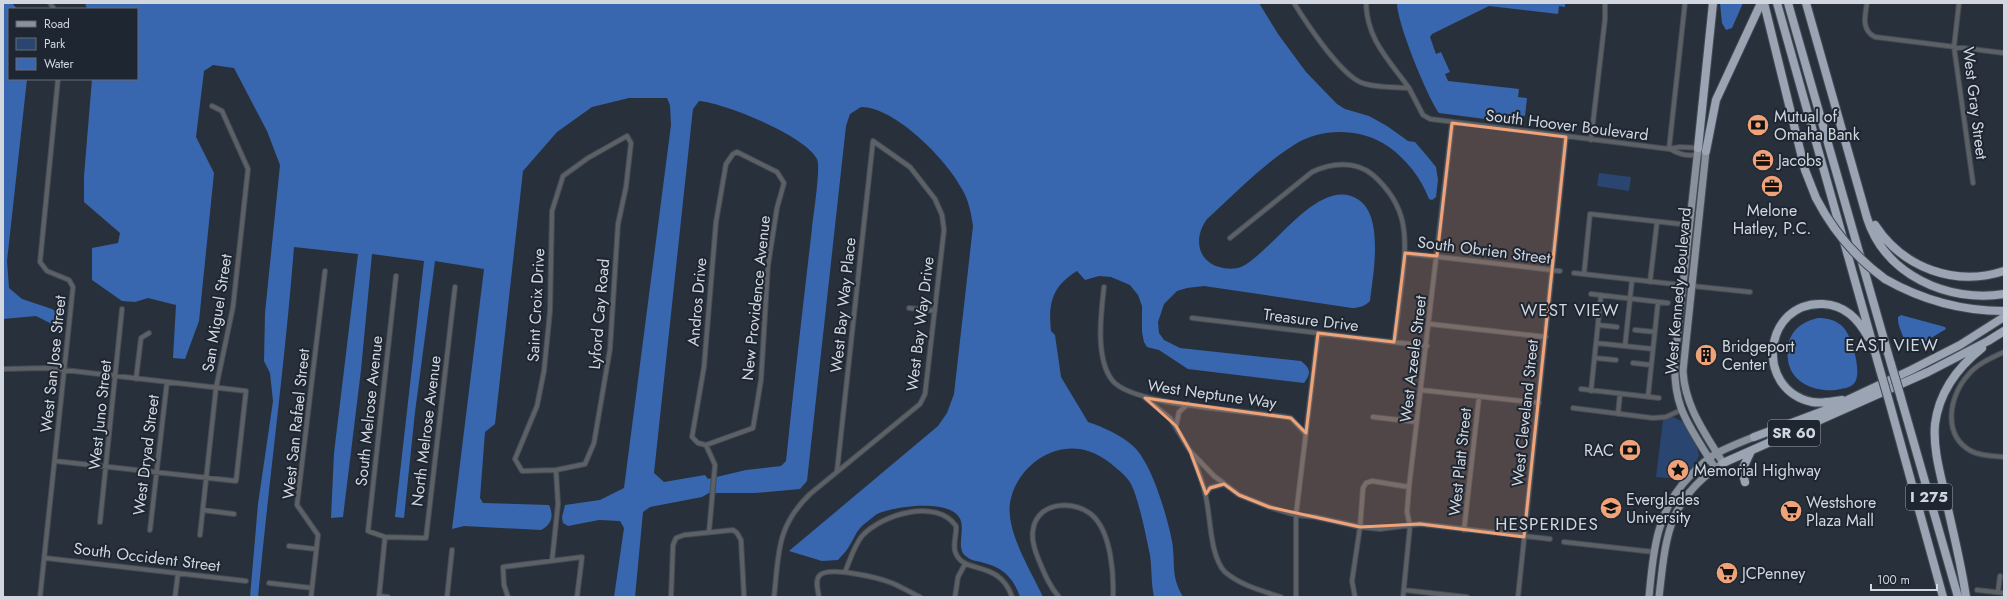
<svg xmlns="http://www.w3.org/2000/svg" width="2007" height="600" font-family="Jost,sans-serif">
	<rect width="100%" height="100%" fill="#28303b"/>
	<!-- green -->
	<path fill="#2a4670" d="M1599,173L1631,177L1629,191L1597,186Z
		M1673,417L1683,422L1697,446L1699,455L1695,465L1677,482L1669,478L1656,477L1663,420Z"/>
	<!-- water -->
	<path fill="#3867af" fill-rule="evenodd" d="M3,3H12L17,9H9V79H27L7,261L9,288L22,299L52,309L62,316L54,325L36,316L3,319Z
		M85,3H1259L1278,34L1306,72L1337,104L1345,109L1369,116L1387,126L1408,141L1415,142L1427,156L1436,167L1438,180L1436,197L1432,200L1429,199C1421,178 1407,160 1389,147C1362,128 1322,127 1294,145C1262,165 1235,194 1207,219C1193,238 1197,263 1223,268C1228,269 1236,269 1241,267C1273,252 1320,173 1359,200C1384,217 1373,275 1370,301C1365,306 1359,308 1352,308L1204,286L1187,288L1177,291L1164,304L1158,322L1159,333L1164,340L1180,348L1301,361C1310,368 1312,373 1304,383L1188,369L1159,350L1147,347L1144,342L1142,332V306L1138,295L1130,285L1111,277L1099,276L1085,280L1077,271C1052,286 1048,304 1051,331L1055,335L1061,377L1088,422C1103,427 1121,435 1133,446C1152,463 1167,516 1172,541C1176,565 1170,574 1183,597H1154C1151,583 1152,569 1150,555C1146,536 1139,500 1131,484C1128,478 1120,471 1115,467C1105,458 1093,451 1080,449C1047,444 1015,471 1010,503C1006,532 1031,571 1043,597H1020C1014,579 1003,567 984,563C979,561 971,561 967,557C954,549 967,529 959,517C947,499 895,506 877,514C873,517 867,522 863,525C856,531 853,541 848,548C845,553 841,556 838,560L822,561L789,551L938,426L947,413L954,394L973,226C971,213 969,201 962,189C946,159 895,107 861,107L850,114L846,126L807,481L800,489L755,493H709L702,497L650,507L643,512L635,597H614L624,528L620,521L599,520L568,526L563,523L562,517L565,505L600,500L624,488L671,125L670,105L667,98H629L592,107L557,132L523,171L495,424L485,432L480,498L483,503L549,505C554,516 552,524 541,530L464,526L452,529L484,269L435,261L415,412L404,518L395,517L424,261L372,254L361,370L343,517L331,518L334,453L358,254L294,247C285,364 269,480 258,597H250L258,504L273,401L270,373L264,361L265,313L280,165L267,131L234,68L213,65L204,71L196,137L214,173L199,321L185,359L173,358L176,305L148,298L135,302L122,301L92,280V248L118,243L120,233L84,202V176L92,79H137V9H87ZM699,101C725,103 806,136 817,159C821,167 813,217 812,228C803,306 794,383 786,461L781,466L746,470L708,479L705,475L664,482L654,473L691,127L693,109Z
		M1397,3H1565V7L1559,6L1558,14L1489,6L1432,34L1430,37L1436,54L1441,52L1450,72L1445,74L1448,81L1519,89L1518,97L1527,98L1525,116L1516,115L1515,123L1439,113C1427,96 1397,23 1397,3Z
		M1720,3H1743L1732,28L1726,30L1722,23Z
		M1901,315L1945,327L1946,329L1913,349H1909L1905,346C1905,336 1897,327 1898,317Z
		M1818,318C1828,318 1836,320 1843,327C1852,336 1862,372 1855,382C1852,387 1846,388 1841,389C1821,394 1791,385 1788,360C1785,337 1796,323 1818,318Z"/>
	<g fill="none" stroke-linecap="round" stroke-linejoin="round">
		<!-- minor casing -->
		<g stroke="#434b55" stroke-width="6">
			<path id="minor" d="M50,3L54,9
				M1294,3C1307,24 1337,69 1358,81C1369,88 1396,87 1409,88C1389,60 1367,40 1366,3
				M1867,3C1865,16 1861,30 1875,37L2004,53
				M1959,3L1954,47L1973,183
				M1409,88L1423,115L1430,119L1669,149L1680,147L1699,148
				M627,136L631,143L626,187L618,224L610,349L594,443L585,464L556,470L522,471L515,459L537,406L544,371L550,311L552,211L563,176L588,158Z
				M1591,140L1605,19V3
				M1669,149L1685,3
				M1670,149C1682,156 1694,158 1706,151
				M737,152L777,172L784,183L777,208L768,266L761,380L753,428L706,445L698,443L692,437L704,367L716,222L726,164L733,154Z
				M1230,238L1312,172C1331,163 1355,160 1373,175C1409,207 1407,237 1402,281C1399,302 1397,322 1394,342
				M1405,253L1560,271
				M1574,273L1682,285
				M1584,274L1590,214L1680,224
				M396,276L368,531L385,537L426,538L455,287
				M1650,282L1657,222
				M1692,286L1750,292
				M1104,287C1101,313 1095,358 1112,380C1132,407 1254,410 1291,418L1306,434
				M1591,294L1668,303
				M909,308L935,311
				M1192,318L1427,346
				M1430,324L1546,337
				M1598,325L1617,327
				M1635,330L1655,332
				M1596,343L1653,349
				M1625,346L1632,280
				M2004,352C1991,358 1977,364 1968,375C1949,396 1942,435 1971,451C1980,456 1993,456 2004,457
				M1595,358L1616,360
				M1633,363L1651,365
				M3,369L47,368L246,391L236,481L55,461
				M136,379L141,338L149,333
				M1581,389L1659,398
				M1421,390L1539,403
				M1591,391L1601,295
				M1648,397L1658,302
				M1145,398L1170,418L1190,451L1214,476L1239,495L1269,507L1296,515L1315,517L1360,527L1380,529L1420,524L1550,539
				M1573,408L1653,418L1666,417L1681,410
				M1618,414L1620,394
				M1373,417L1417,422
				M1176,426L1179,412L1188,404
				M706,445L715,465L709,532
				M1192,455C1197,468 1202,480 1205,493C1211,515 1209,555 1225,572C1240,585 1262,591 1281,597
				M1206,494L1210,488L1224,484
				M203,510L234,514
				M100,522L122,309
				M150,530L167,382
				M1464,530L1479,397
				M200,535L216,388L233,307L248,169L222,111L212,106
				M1564,542L1654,552
				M289,546L316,549
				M45,558L246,581
				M552,561L558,504L556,470
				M845,572C850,560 854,546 862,536C882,514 937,498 956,526C957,534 953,542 955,551C962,576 999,558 1012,597
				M269,583L312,588
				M1404,590L1467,597
				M1977,590L2004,593
				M1998,592L2000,576
				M379,596L388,597
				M40,597L73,287L69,280L47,271L40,262L58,79
				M175,597L178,573
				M311,597L318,535L297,505L325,271
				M379,597L385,537
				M447,597L452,550
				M508,597L504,585L503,567L582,557L577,597
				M671,597L673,545L676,538L684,535L733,530L737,533L741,540L744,597
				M774,597C779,553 776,527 810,494L920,404L925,394L944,230L942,215L935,199L910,167L873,141L837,471
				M819,597C818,591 815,581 819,576C827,565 879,578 892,583C901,587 910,592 920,597
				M955,597L958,577L965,564
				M1059,597C1050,587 1045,575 1040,563C1036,553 1031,541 1033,530C1037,500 1078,499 1095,518C1111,536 1114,574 1113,597
				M1296,597V515L1318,333
				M1355,597L1352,581L1360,527L1363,488L1366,483L1372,481L1409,487
				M1403,597L1410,526L1407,512L1409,487L1452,123
				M1518,597L1566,137"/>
		</g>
		<!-- primary casing -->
		<g stroke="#434b55" stroke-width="9">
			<path id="primary" d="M1698,148L1675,357C1672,409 1690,426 1715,468
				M1649,597C1653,553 1656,511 1689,477C1697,468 1706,459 1717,453C1729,447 1741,442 1754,437
				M1659,597C1666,536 1667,500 1723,463C1705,433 1685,407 1683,371L1706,151"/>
		</g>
		<!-- motorway casing -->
		<g stroke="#434b55" stroke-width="10">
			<path id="motorway" d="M1764,3L1805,170L1816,198
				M1777,3L1880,370
				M1788,3L1891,364
				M1806,3L1867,218C1885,275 1948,303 2004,294
				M1698,148L1713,3
				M1706,151L1716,100L1761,3
				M1875,225C1903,268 1955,287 2004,271
				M1885,279C1922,300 1961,311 2004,311
				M1901,398L1958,597
				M1842,400C1833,401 1822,404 1812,402C1753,389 1764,301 1823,304C1845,305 1858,319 1868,337
				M1889,401L1943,597
				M1754,437L1826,410L1911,370L1960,345L2004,317
				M1723,463L1928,372L1988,341L2004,331
				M1745,482L1742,470L1751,451
				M1966,597C1961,561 1951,525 1944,490C1939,469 1933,446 1935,424C1939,393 1958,367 1982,348"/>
		</g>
		<!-- minor -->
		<use href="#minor" stroke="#5d6166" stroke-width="4"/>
		<!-- primary -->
		<use href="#primary" stroke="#89919d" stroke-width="7"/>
		<!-- motorway -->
		<use href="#motorway" stroke="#9aa4b2" stroke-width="8"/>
		<!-- motorway-bridge casing -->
		<g stroke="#434b55" stroke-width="10" stroke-linecap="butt">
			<path id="motorway-bridge" d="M1816,198C1833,231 1855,257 1885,279
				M1891,364L1901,398
				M1880,370L1889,401"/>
		</g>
		<!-- motorway-bridge -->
		<use href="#motorway-bridge" stroke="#9aa4b2" stroke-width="8"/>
	</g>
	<!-- marked area -->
	<path fill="#f0a279" fill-opacity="0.2" stroke="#f0a279" stroke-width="3" stroke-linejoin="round" d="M1452,123L1566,137L1524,537L1420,524L1360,527L1269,507L1239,495L1224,484L1210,488L1206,494L1190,451L1176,426L1145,398L1291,418L1306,433L1318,333L1394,342L1405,253L1437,256Z"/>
	<!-- icons -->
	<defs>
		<g id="bank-disc" transform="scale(1.15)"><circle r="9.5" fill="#f0a279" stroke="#1e2631"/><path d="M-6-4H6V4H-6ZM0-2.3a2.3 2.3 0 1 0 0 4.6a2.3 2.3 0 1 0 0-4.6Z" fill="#111"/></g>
		<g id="office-disc" transform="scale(1.15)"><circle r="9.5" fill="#f0a279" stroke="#1e2631"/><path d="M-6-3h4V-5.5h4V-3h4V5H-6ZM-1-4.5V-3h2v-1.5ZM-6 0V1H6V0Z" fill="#111"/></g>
		<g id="building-disc" transform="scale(1.15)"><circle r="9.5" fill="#f0a279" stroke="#1e2631"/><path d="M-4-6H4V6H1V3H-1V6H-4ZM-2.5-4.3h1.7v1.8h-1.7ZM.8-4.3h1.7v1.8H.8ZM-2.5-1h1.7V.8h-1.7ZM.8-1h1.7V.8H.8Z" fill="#111"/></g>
		<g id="sight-disc" transform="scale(1.15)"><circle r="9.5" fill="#f0a279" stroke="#1e2631"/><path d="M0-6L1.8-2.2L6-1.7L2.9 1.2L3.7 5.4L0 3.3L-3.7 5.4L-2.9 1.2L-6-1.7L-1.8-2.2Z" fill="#111"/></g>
		<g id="university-disc" transform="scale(1.15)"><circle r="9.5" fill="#f0a279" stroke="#1e2631"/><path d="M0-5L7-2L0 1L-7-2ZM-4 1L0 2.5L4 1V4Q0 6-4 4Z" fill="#111"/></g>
		<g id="supermarket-disc" transform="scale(1.15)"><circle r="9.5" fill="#f0a279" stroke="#1e2631"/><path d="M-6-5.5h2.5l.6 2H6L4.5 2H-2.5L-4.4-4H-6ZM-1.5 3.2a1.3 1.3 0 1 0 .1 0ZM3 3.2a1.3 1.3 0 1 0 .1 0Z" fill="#111"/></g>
	</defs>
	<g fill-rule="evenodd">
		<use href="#bank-disc" x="1758" y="125"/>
		<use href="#office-disc" x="1763" y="160"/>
		<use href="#office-disc" x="1772" y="186"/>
		<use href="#building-disc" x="1706" y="355"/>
		<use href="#bank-disc" x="1630" y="450"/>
		<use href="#sight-disc" x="1678" y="470"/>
		<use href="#university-disc" x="1611" y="508"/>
		<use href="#supermarket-disc" x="1791" y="511"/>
		<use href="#supermarket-disc" x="1727" y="573"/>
	</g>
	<g text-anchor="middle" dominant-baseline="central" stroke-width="4" stroke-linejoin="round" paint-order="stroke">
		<!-- shield labels -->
		<g fill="#1e2631" stroke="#9ca2ab" stroke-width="1">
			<rect x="1768" y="420" width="52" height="26" rx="3"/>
			<rect x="1906" y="484" width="46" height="26" rx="3"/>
		</g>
		<g font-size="15" font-weight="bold" fill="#d2d7df">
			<text x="1794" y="433">SR 60</text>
			<text x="1929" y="497">I 275</text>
		</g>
		<!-- street labels -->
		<g font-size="16" fill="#d2d7df" stroke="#1e2631">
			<text transform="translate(1975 103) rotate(83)">West Gray Street</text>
			<text transform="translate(1567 125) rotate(7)">South Hoover Boulevard</text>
			<text transform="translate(1484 250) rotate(7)">South Obrien Street</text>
			<text transform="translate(1678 291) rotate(-85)">West Kennedy Boulevard</text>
			<text transform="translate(756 298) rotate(-84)">New Providence Avenue</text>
			<text transform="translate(697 302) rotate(-85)">Andros Drive</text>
			<text transform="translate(536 305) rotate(-87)">Saint Croix Drive</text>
			<text transform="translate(843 305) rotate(-84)">West Bay Way Place</text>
			<text transform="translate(217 313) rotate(-81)">San Miguel Street</text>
			<text transform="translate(599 314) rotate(-85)">Lyford Cay Road</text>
			<text transform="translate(1311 320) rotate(7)">Treasure Drive</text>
			<text transform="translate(920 324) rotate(-83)">West Bay Way Drive</text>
			<text transform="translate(1413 359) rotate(-83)">West Azeele Street</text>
			<text transform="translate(53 364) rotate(-84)">West San Jose Street</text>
			<text transform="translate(1212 394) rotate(8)">West Neptune Way</text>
			<text transform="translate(369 411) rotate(-84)">South Melrose Avenue</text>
			<text transform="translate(1525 413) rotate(-84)">West Cleveland Street</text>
			<text transform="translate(100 415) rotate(-84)">West Juno Street</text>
			<text transform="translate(296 424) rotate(-84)">West San Rafael Street</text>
			<text transform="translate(426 431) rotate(-83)">North Melrose Avenue</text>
			<text transform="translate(146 455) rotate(-83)">West Dryad Street</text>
			<text transform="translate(1460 462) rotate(-84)">West Platt Street</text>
			<text transform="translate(147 557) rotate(7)">South Occident Street</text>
		</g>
		<!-- poi labels -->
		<g font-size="16" fill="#d2d7df" stroke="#1e2631" text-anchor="start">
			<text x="1774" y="116">Mutual of<tspan x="1774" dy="18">Omaha Bank</tspan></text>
			<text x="1778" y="160">Jacobs</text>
			<text x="1772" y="210" text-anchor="middle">Melone<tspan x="1772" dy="18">Hatley, P.C.</tspan></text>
			<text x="1722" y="346">Bridgeport<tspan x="1722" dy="18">Center</tspan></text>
			<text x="1614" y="450" text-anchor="end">RAC</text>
			<text x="1694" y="470">Memorial Highway</text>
			<text x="1626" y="499">Everglades<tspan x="1626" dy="18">University</tspan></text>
			<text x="1806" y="502">Westshore<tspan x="1806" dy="18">Plaza Mall</tspan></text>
			<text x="1742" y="573">JCPenney</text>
		</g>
		<!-- neighbourhood labels -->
		<g font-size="17" letter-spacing="1" fill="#d2d7df" stroke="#1e2631">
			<text x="1570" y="310">WEST VIEW</text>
			<text x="1892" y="345">EAST VIEW</text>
			<text x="1547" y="524">HESPERIDES</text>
		</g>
	</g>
	<!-- border -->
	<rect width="2007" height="600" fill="none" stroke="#d2d7df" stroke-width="8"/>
	<!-- legend -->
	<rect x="8" y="8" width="130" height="72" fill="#1e2631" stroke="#666d77"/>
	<rect x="16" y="21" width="20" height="6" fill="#89919d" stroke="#666d77"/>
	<text x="44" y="28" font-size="12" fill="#d2d7df">Road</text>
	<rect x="16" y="38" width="20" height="12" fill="#2a4670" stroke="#666d77"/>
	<text x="44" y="48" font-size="12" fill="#d2d7df">Park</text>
	<rect x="16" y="58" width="20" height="12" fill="#3867af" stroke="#666d77"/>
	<text x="44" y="68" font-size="12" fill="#d2d7df">Water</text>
	<!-- scale -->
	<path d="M1871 584v6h66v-6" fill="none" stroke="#d2d7df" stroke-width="2"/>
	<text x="1877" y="584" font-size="12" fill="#d2d7df" stroke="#1e2631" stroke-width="3" paint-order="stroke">100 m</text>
</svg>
